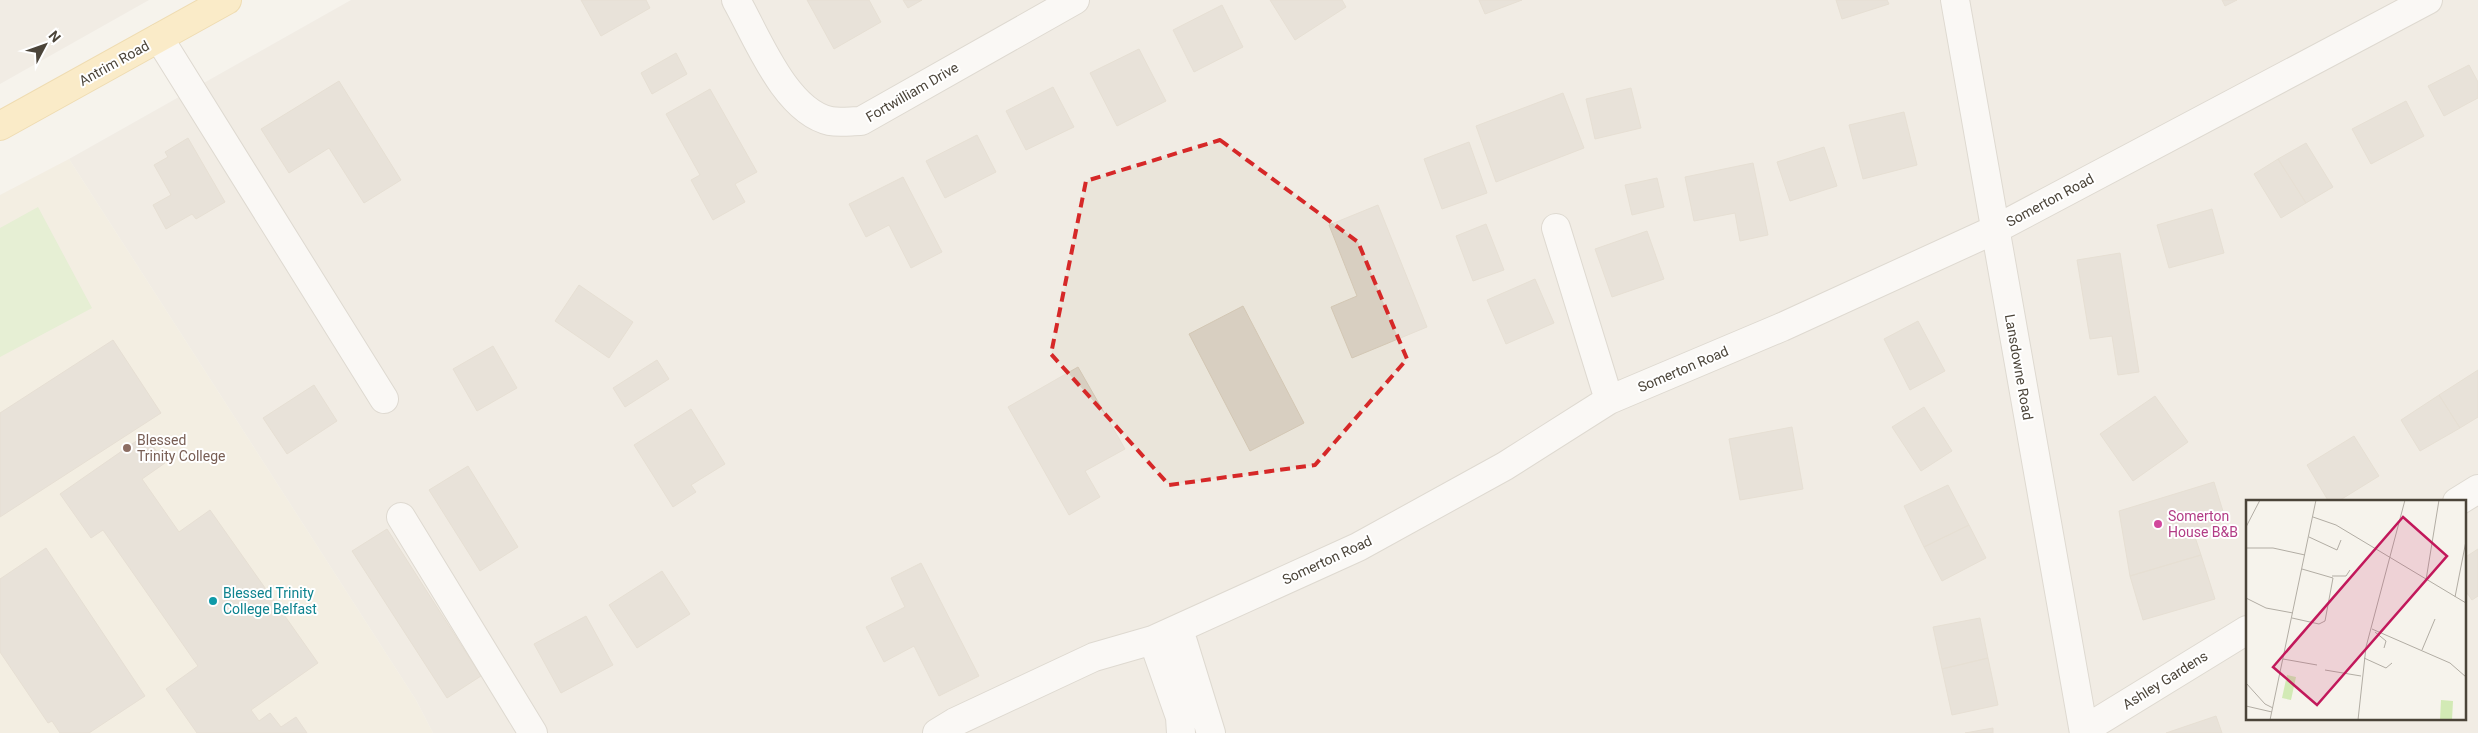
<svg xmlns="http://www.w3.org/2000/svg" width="2478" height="733" font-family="Roboto,sans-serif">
	<rect width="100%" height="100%" fill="#f6f3ec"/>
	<!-- residential -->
	<path fill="#eae5da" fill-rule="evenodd" d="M0,0H149L0,84Z
		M351,0H2478V733H433L416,700L69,159ZM2247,502H2464V719H2247Z"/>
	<!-- education -->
	<path fill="#efe8d6" d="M69,159L416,700L433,733H0V195Z"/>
	<!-- green -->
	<path fill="#d2eab5" d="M38,207L92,308L0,357V228Z"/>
	<!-- building -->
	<path fill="#d8cfc1" stroke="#d3c7b4" d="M581,0H646L650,8L601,36Z
		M807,0H869L881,22L834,49Z
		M903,0H922L908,8Z
		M1270,0H1342L1346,7L1295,40Z
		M1479,0H1522L1485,14Z
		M1836,0H1887L1889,4L1842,19Z
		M2222,0H2237L2225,6Z
		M1222,5L1243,47L1194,72L1173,30Z
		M1139,49L1166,101L1117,126L1090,73Z
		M676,53L687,74L652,94L641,73Z
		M2469,65L2478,82V98L2444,116L2428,86Z
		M339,81L401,180L364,203L329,148L289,173L261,129Z
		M1053,87L1074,127L1026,150L1006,111Z
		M1631,88L1641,128L1595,139L1586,99Z
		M710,89L757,172L735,184L745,202L713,220L691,180L700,175L666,114Z
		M1563,93L1584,148L1496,182L1476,126Z
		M2406,101L2424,136L2371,164L2352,129Z
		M1904,112L1917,165L1863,179L1849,125Z
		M977,135L996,172L945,198L926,161Z
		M188,138L225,202L196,219L192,214L166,229L153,205L171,195L154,165L168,157L165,152Z
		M1469,142L1487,193L1442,209L1424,159Z
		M2306,143L2333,187L2306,203L2278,159Z
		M1824,147L1837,186L1790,201L1777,162Z
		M2278,159L2306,203L2281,218L2254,174Z
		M1753,163L1768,235L1740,241L1735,213L1694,221L1685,177Z
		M903,177L942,252L911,268L889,225L866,237L849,204Z
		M1657,178L1664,207L1632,215L1625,185Z
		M1378,205L1427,327L1352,358L1331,307L1357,296L1329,225Z
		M2212,209L2224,253L2169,268L2157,225Z
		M1486,224L1504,270L1473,281L1456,236Z
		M1647,231L1664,279L1612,297L1595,249Z
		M2120,253L2139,372L2118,375L2112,336L2090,339L2077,260Z
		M1535,279L1554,323L1506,344L1487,300Z
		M579,285L633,322L609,358L555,321Z
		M1243,306L1304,423L1250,451L1189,334Z
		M1918,321L1945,371L1910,390L1884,339Z
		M113,340L161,413L0,517V413Z
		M493,346L517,388L477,411L453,369Z
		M657,360L669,379L625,407L613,388Z
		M1078,367L1125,449L1085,471L1100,497L1069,515L1008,407Z
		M2478,370V417L2460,428L2439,395Z
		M314,385L337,421L287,454L263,418Z
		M2439,395L2460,428L2420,451L2401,420Z
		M2155,396L2188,442L2133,481L2100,434Z
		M1924,407L1952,451L1921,471L1892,427Z
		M691,409L725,464L691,485L696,492L673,507L634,445Z
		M1792,427L1803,489L1740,500L1729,439Z
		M145,435L165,463L142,479L179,532L210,510L318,663L251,710L259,721L270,713L281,727L296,717L307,733H197L166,689L198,666L103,530L91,538L60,494Z
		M2354,436L2379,476L2337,502H2329L2307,465Z
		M468,466L518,547L480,571L429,490Z
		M2214,482L2226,521L2193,531L2201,555L2130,576L2119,511Z
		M1948,485L1969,525L1924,547L1904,506Z
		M1969,525L1986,558L1942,581L1924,547Z
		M387,529L481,676L447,698L352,551Z
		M46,548L145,696L89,733H60L52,721L48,723L0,652V579Z
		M2478,549V596L2472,600L2464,589V558Z
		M2201,555L2215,599L2143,620L2130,576Z
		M921,563L979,676L939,696L914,646L884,662L866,627L905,607L891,578Z
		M662,571L690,614L637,648L609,605Z
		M586,616L613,665L561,693L534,644Z
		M1980,618L1988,658L1942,669L1933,627Z
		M1988,658L1998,705L1952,715L1942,669Z
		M2216,716L2222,733H2166Z
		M1993,728V733H1965Z"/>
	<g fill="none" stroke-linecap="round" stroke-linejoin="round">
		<!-- minor casing -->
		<g stroke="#c2bbae" stroke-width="30">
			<path id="minor" d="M736,0C757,37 785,111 830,121C840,123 851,121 861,121L1075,0
				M1955,0L2084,733
				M159,38L384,399
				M1556,228L1609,400
				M2457,502L2478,489
				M401,517L533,733
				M1179,629L1211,733
				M1153,640L1180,717L1181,733
				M2084,730L2247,630
				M937,733L955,722L1094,657L1153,640L1358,547L1505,466L1609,400L1782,327L1994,230L2428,0"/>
		</g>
		<!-- major casing -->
		<g stroke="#e6c16a" stroke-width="30">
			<path id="major" d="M0,126L227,0"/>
		</g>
		<!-- minor -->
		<use href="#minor" stroke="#fff" stroke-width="28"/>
		<!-- major -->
		<use href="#major" stroke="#ffe39c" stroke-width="28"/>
	</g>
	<!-- marked area -->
	<path d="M0 0H2478V733H0ZM1220,140L1358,242L1407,359L1315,465L1169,485L1051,354L1086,181Z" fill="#f6f3ec" fill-opacity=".55" fill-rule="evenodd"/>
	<path fill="none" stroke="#d62828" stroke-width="4" stroke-dasharray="10 6" stroke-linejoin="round" d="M1220,140L1358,242L1407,359L1315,465L1169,485L1051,354L1086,181Z"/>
	<!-- markers -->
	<circle fill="#8d6e63" stroke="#fff" stroke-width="2" cx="127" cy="448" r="5"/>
	<circle fill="#d1479c" stroke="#fff" stroke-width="2" cx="2158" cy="524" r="5"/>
	<circle fill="#0f9aa8" stroke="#fff" stroke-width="2" cx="213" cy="601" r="5"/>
	<g text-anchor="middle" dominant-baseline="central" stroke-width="4" stroke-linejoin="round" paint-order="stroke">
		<!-- street labels -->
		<g font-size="14" fill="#4b4439" stroke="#fff">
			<text transform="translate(114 63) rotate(-29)">Antrim Road</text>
			<text transform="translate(912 92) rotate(-30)">Fortwilliam Drive</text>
			<text transform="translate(2050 200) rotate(-28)">Somerton Road</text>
			<text transform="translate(2019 367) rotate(80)">Lansdowne Road</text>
			<text transform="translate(1683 369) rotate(-23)">Somerton Road</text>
			<text transform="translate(1327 560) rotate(-25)">Somerton Road</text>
			<text transform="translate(2165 680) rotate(-32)">Ashley Gardens</text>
		</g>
		<!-- education labels -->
		<g font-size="14" fill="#785e54" stroke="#fff" text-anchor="start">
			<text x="137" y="440">Blessed<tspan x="137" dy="16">Trinity College</tspan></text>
		</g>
		<!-- hotel labels -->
		<g font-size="14" fill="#b23c85" stroke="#fff" text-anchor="start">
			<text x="2168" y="516">Somerton<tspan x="2168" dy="16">House B&amp;B</tspan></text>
		</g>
		<!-- culture labels -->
		<g font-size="14" fill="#0d838f" stroke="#fff" text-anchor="start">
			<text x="223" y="593">Blessed Trinity<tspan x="223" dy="16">College Belfast</tspan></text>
		</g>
	</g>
	<!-- overview -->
	<g transform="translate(2246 500)">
		<rect width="220" height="220" fill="#f6f3ec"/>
		<path d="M41,175L50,177L45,200L36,198ZM195,200L207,201L206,220H194Z" fill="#d2eab5"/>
		<path fill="none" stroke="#b2ada4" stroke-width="1" d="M67,17L90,25L220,103M0,27L14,0M63,37L91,50L95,40M0,48H27L59,55M86,76H100L104,70M180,80L193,0M209,97L220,41M0,98L20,108L47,113M46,118L73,124L79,121L87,78L56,69M126,129L204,163L220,177M129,132L140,141L138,148M176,150L189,119M118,158L140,168L146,163M37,159L71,165M79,170L115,176M0,183L19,204L27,208M0,206L26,212M24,220L70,0M112,220L120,147L159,0"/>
		<path fill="#c2185b" fill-opacity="0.15" stroke="#c2185b" stroke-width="2.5" d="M157,17L201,56L71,205L27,167Z"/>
		<rect width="220" height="220" fill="none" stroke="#4b4439" stroke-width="2.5"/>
	</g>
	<!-- north arrow -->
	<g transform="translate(45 45) rotate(49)" stroke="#ffffff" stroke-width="4" paint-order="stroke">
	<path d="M0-4L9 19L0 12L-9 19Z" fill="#4b4439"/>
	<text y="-8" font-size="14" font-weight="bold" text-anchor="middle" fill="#4b4439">N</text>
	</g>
</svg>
